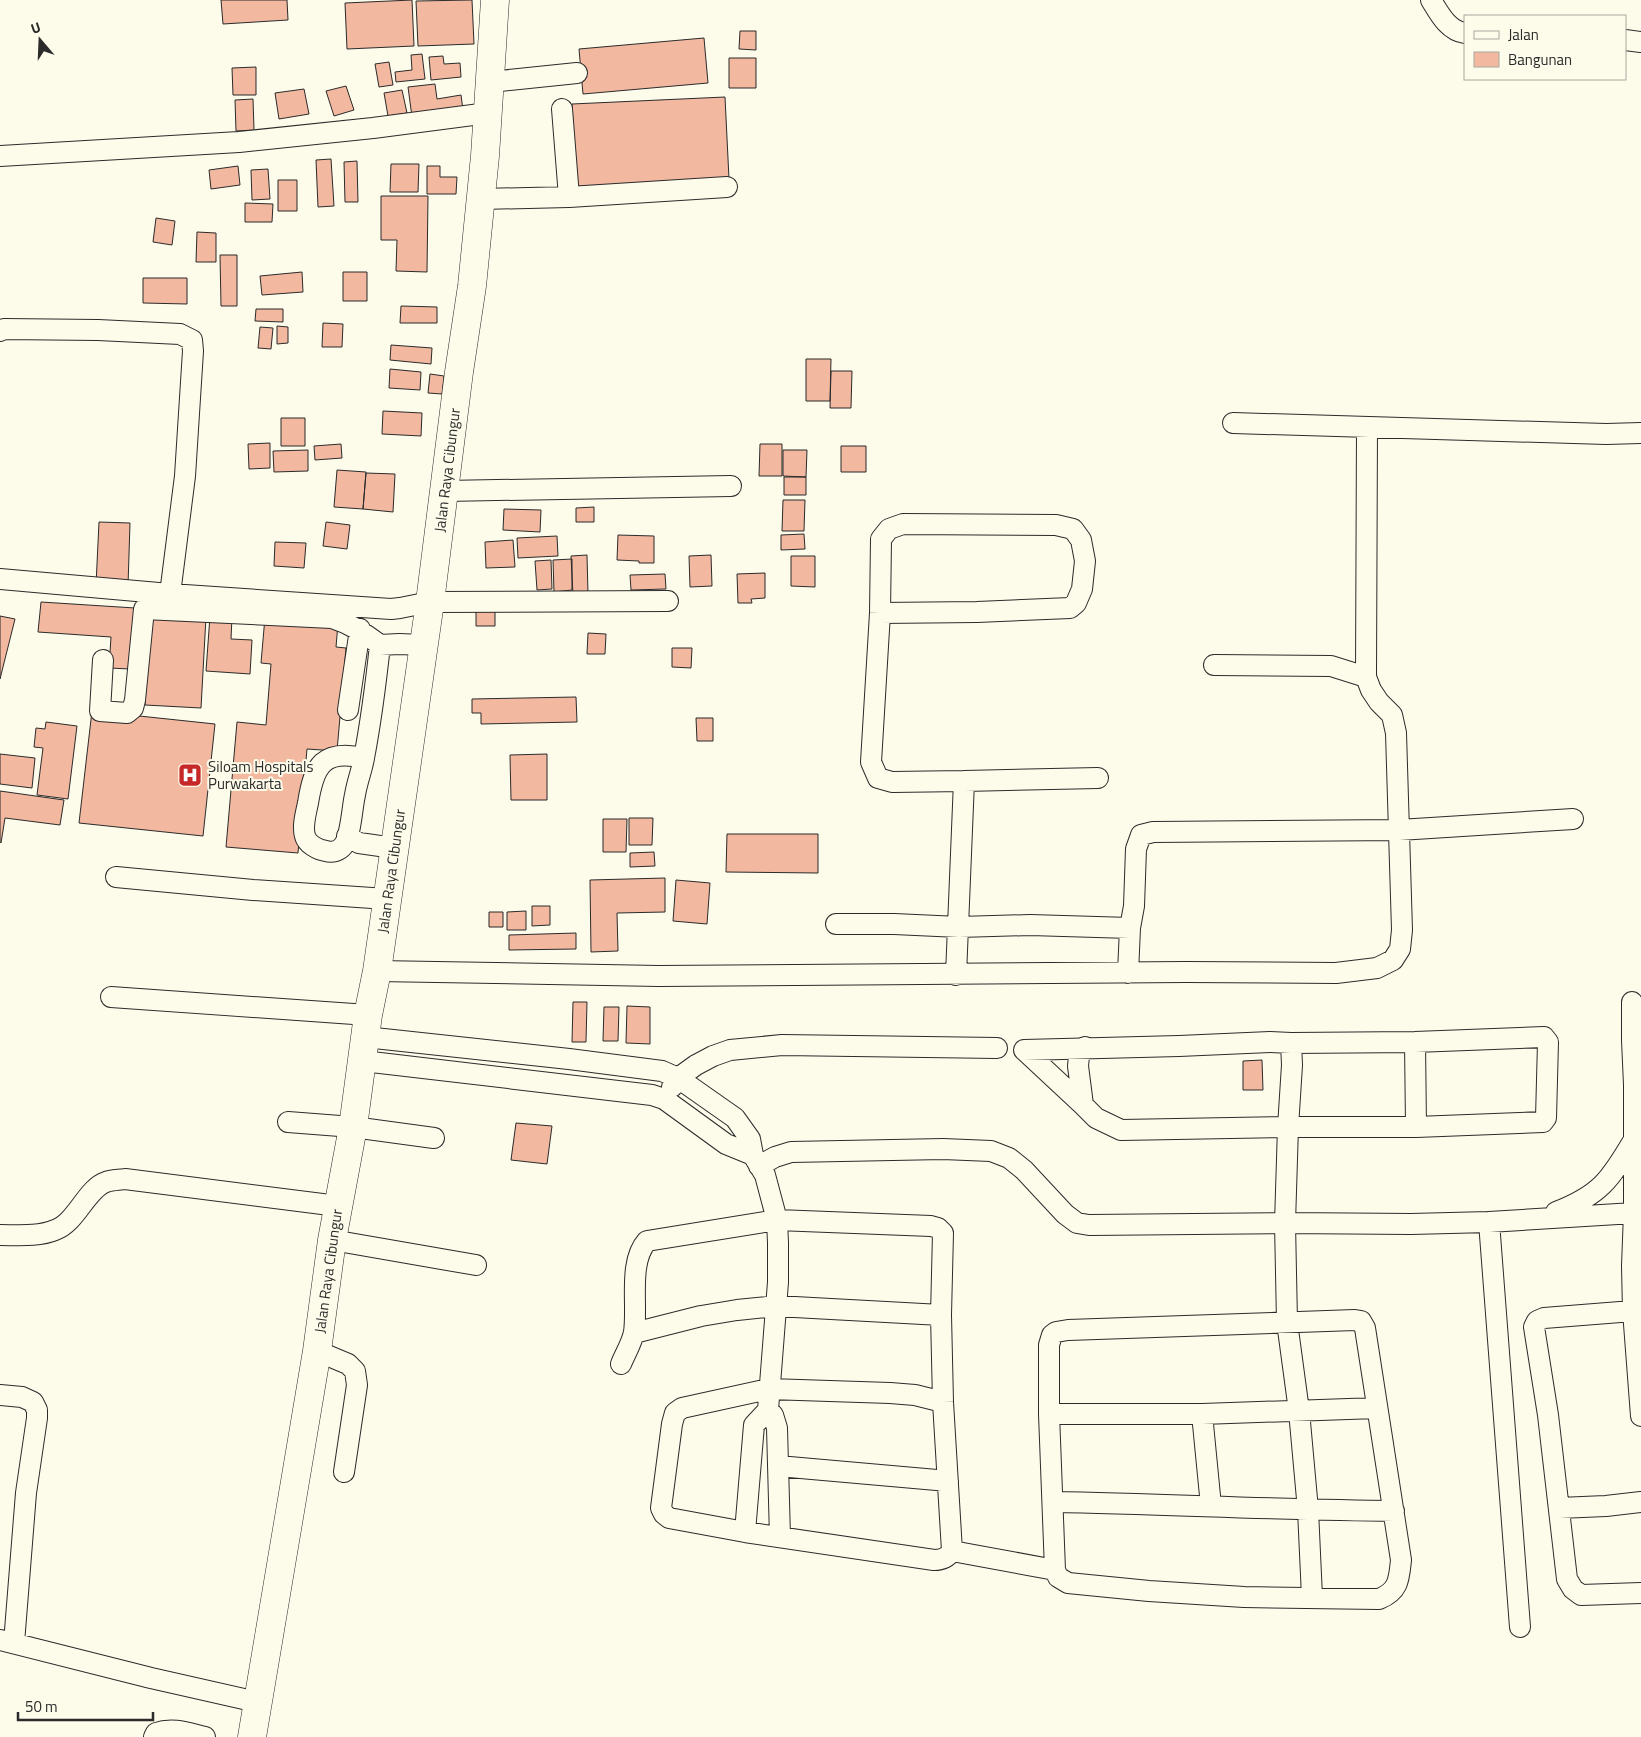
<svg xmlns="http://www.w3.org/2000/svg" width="1641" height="1737" font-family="'Titillium Web',sans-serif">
	<rect width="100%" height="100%" fill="#fdfbea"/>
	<!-- building -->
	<path fill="#f2b8a0" stroke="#2b2b2b" d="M221,0H287L288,20L223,24Z
		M412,0L414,46L347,49L345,3Z
		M472,0L474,44L418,46L416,1Z
		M740,31H756V50L739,49Z
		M704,38L708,83L583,94L579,49Z
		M422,54L425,79L396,82L395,72L412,70L411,55Z
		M443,56L444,64L460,63L461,77L431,80L429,57Z
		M729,58H756V88H729Z
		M389,62L393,85L379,87L375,64Z
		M256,67V95H233L232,68Z
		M435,84L437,99L461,95L463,110L412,117L408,87Z
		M346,86L354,110L334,116L326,91Z
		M304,89L309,114L279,119L275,93Z
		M402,90L407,113L388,116L384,93Z
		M725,97L729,179L576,187L572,104Z
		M253,99L254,130L236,131L235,100Z
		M331,159L334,206L318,207L316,160Z
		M357,161L358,202H345L344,162Z
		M391,164H419L418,192H390Z
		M238,166L240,185L211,189L209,170Z
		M427,166H440V177H457L456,194H427Z
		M268,169L270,199L252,200L251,170Z
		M278,180H297V211H278Z
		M381,196H428L427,272L396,271L397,240H381Z
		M245,203L273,204L272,222H245Z
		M156,218L175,221L172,245L153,242Z
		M197,232L216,233V262H196Z
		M220,255H237V306H221Z
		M302,272L303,292L262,295L260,276Z
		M343,272H367V301H343Z
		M143,278H187V304L143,303Z
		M401,306L437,307V323H400Z
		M256,309H283V322L255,321Z
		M323,323L343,324L342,347H322Z
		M277,326L288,327V343L277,344Z
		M260,327L273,328L271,349L258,348Z
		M391,345L432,348L431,364L390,360Z
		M806,359H831L830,401H806Z
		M390,369L421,372L420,390L389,388Z
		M831,371H852L851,408H830Z
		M430,374L444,376L442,394L428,393Z
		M383,411L422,413L421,436L382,434Z
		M281,418H305V446H281Z
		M270,443V468L249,469L248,444Z
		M341,444L342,458L315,460L314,446Z
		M760,444H782V476H759Z
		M841,446H866V472H841Z
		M308,450V471L274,472L273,451Z
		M783,450H807L806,477L783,476Z
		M337,470L366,472L363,509L334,507Z
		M366,473L395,474L393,512L363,509Z
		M784,477H806V495H784Z
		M783,500H805L804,531H782Z
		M594,507V522H576V508Z
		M504,509L541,510L540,532L503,530Z
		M99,522L130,523L128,586L96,585Z
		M326,522L350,525L347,549L323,546Z
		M804,534L805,549L781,550V535Z
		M618,535L654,536V563H639V561L617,560Z
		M557,536L558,556L518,558L517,538Z
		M513,540L515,567L486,568L485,542Z
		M275,542L306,543L304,568L274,566Z
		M587,555L588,594L573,595L571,556Z
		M711,555L712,586L690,587L689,556Z
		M791,556H815V587L791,586Z
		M572,559V590L554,592L553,560Z
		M551,560L552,589L537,590L535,561Z
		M765,573V598L751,599L752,603H738L737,574Z
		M665,574L666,589L631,590L630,575Z
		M41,602L135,608L130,669L109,668L111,637L38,632Z
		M476,609H495V626H476Z
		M150,614L206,617L201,708L145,705Z
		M0,616L15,619L0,679Z
		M210,616L232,617L231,639L252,640L250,674L206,671Z
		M265,617L338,623L336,647L346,648L337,751L307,749L298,853L226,847L237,722L266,725L271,664L261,663Z
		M588,633L606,634L605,654H587Z
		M672,648H692L691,668L672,667Z
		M576,697L577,722L481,724V713H472V699Z
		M92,711L215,724L203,836L79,823Z
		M696,718H713V741H697Z
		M46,722L77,726L68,799L37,795L43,748L34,747L36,728L45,729Z
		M0,754L35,758L32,788L0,784Z
		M547,754V800H511L510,755Z
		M0,791L64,800L60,825L5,818L1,843L0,842Z
		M629,818H653L652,845H629Z
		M603,819H627L626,852H603Z
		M727,834H818V873L726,872Z
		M654,852L655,866L630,867V853Z
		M665,878V912L617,913L618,951L591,952L590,880Z
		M676,880L710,883L707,924L673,921Z
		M532,906H550V925L532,926Z
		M526,911V930H507V912Z
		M489,912H503V927H489Z
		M576,933V949L509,950V935Z
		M573,1002H587L586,1042H572Z
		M627,1006L650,1007V1044L626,1043Z
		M604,1007H619L618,1041H603Z
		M1262,1060L1263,1090H1243V1061Z
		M516,1123L552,1126L547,1164L511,1160Z"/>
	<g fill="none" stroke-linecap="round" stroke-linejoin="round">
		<!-- minor casing -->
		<g stroke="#2b2b2b" stroke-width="22">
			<path id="minor" d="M1431,0C1439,13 1448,31 1465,33
				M1625,40L1641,42
				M490,82L577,73
				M562,109L569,197
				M0,156L239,142L373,128L488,113
				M481,199L569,197L727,187
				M0,331L4,329L98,330L180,334L192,340L193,351L185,476L170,594
				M1233,423L1606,434L1641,433
				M445,491L731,486
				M0,579L170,594L391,609L400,608L430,602L668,601
				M880,613L977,612L1070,608L1076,603L1082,589L1085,561L1081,540L1073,529L1056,525L903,524L889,529L881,539L880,613L871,762L878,778L892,782L964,781
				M103,660L100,711L127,713L133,708L135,700L144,609L332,618C351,624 364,633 380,645
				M1214,665L1331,666L1366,677
				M348,710L360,629
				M364,758C323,749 314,765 308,803C306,813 302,826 305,836C307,844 318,850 326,851C332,853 339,851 343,846C351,837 352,807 355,795C357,782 362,770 364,758C371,721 376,682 380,645L399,644L423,645
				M347,836L359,843L394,848
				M116,877L253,890L387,899
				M836,924H894L959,927L1030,925L1130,928
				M377,971L659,976L1186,972L1336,973L1377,968L1393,960L1400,949L1402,930L1396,733L1392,715L1379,702L1371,690L1366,677L1367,427
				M1128,973L1130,928L1134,906L1136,849L1141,835L1153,832L1399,830L1573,819
				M956,975L964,781L1098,778
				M111,997L368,1015
				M1632,1002V1040L1634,1085V1213L1632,1266L1633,1311L1641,1416
				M365,1037L569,1059L662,1071L678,1078L735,1118L750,1139L753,1155L765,1175L777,1220L778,1243V1282L768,1410L754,1425L745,1532
				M1415,1042L1416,1127
				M1085,1047L1079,1056L1078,1066L1083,1105L1096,1118L1121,1130L1288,1127H1416L1543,1122L1546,1118L1548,1042L1544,1037L1415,1042L1291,1043
				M363,1061L652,1095L664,1099L726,1144L753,1155
				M672,1087L678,1078L696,1065L713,1056L730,1050L782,1045L997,1048
				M1083,1105L1024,1050L1179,1046L1270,1042L1291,1043L1292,1065L1288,1127L1285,1223L1287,1322L1299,1411L1308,1510L1312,1597
				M288,1122L353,1127L434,1138
				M759,1166L775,1157L791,1152L943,1149L991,1151L1009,1158L1024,1170L1065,1214L1077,1223L1089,1225L1285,1223L1411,1224L1489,1222L1634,1213
				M1556,1212C1600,1195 1610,1180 1633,1141
				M1489,1222L1520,1627
				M0,1235C18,1235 38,1237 55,1230C76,1223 87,1188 106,1182C111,1180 119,1180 125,1179L338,1206
				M332,1240L476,1265
				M1633,1311L1544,1318L1537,1321L1534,1327L1548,1415L1567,1579L1573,1589L1581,1595L1641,1593
				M1355,1320L1361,1321L1365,1328L1401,1560C1399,1579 1399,1591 1379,1599L1244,1597L1149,1591L1068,1583L1058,1577L1055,1570L1049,1414V1345L1052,1335L1056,1332L1068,1330Z
				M634,1333L701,1316L737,1310L776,1306L941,1315
				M317,1351L348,1364L355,1371L357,1385L344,1472
				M621,1364C625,1354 632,1343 634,1332C638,1305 628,1262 647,1241L777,1220L931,1226L938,1228L943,1233L941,1315L943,1402L952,1551C947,1558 942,1560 934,1560L745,1532L669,1518L664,1514L661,1508L672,1424L675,1413L682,1408L769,1389L890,1393L915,1395L943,1402
				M0,1395L22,1397L33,1402L37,1410V1418L26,1493L14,1643
				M768,1410L773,1415L777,1428L780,1537
				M1049,1414H1202L1377,1408
				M1202,1414L1211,1506
				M778,1466L948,1481
				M1053,1502C1167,1504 1280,1510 1394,1511
				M1559,1508L1606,1506L1641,1502
				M952,1551L1055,1570
				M0,1640L151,1678L257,1702
				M154,1737L156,1733C173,1727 188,1733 205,1737"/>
		</g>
		<!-- highway casing -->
		<g stroke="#2b2b2b" stroke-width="29">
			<path id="highway" d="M252,1737L317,1351L332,1240L353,1127L368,1015L377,971L430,602L459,372L472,286L485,156L495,0"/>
		</g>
		<!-- minor -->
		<use href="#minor" stroke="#fdfbea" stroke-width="20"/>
		<!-- highway -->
		<use href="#highway" stroke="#fdfbea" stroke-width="28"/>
	</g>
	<!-- icons -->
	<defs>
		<g id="hospital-square" transform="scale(1.25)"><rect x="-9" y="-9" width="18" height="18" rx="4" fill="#c62828" stroke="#fdfbea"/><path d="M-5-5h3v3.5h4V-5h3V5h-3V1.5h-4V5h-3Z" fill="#fff"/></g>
	</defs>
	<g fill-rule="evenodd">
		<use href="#hospital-square" x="190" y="775"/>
	</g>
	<g text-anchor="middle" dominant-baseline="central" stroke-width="4" stroke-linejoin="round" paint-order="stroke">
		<!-- street labels -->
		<g font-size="15" fill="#2b2b2b" stroke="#fdfbea">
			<text transform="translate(447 470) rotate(-83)">Jalan Raya Cibungur</text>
			<text transform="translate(391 871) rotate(-82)">Jalan Raya Cibungur</text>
			<text transform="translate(328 1271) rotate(-82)">Jalan Raya Cibungur</text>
		</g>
		<!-- poi labels -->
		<g font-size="15" fill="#2b2b2b" stroke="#fdfbea" text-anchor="start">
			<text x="208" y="766">Siloam Hospitals<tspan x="208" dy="17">Purwakarta</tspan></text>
		</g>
	</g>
	<!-- legend -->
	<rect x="1464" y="15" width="162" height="65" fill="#fdfbea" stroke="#a9a89e"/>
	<rect x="1474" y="31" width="25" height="8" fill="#fdfbea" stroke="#a9a89e"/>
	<text x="1508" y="40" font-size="15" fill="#2b2b2b">Jalan</text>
	<rect x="1474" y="52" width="25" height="15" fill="#f2b8a0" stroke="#a9a89e"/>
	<text x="1508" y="65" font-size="15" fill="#2b2b2b">Bangunan</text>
	<!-- north arrow -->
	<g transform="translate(40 40) rotate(341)" stroke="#fdfbea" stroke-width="4" paint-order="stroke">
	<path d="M0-4L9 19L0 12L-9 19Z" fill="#2b2b2b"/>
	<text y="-8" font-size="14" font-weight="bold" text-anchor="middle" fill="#2b2b2b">U</text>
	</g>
	<!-- scale -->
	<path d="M18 1712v8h135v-8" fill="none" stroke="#2b2b2b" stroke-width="2.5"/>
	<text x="25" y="1712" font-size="15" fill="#2b2b2b" stroke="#fdfbea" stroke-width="4" paint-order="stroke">50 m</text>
</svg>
